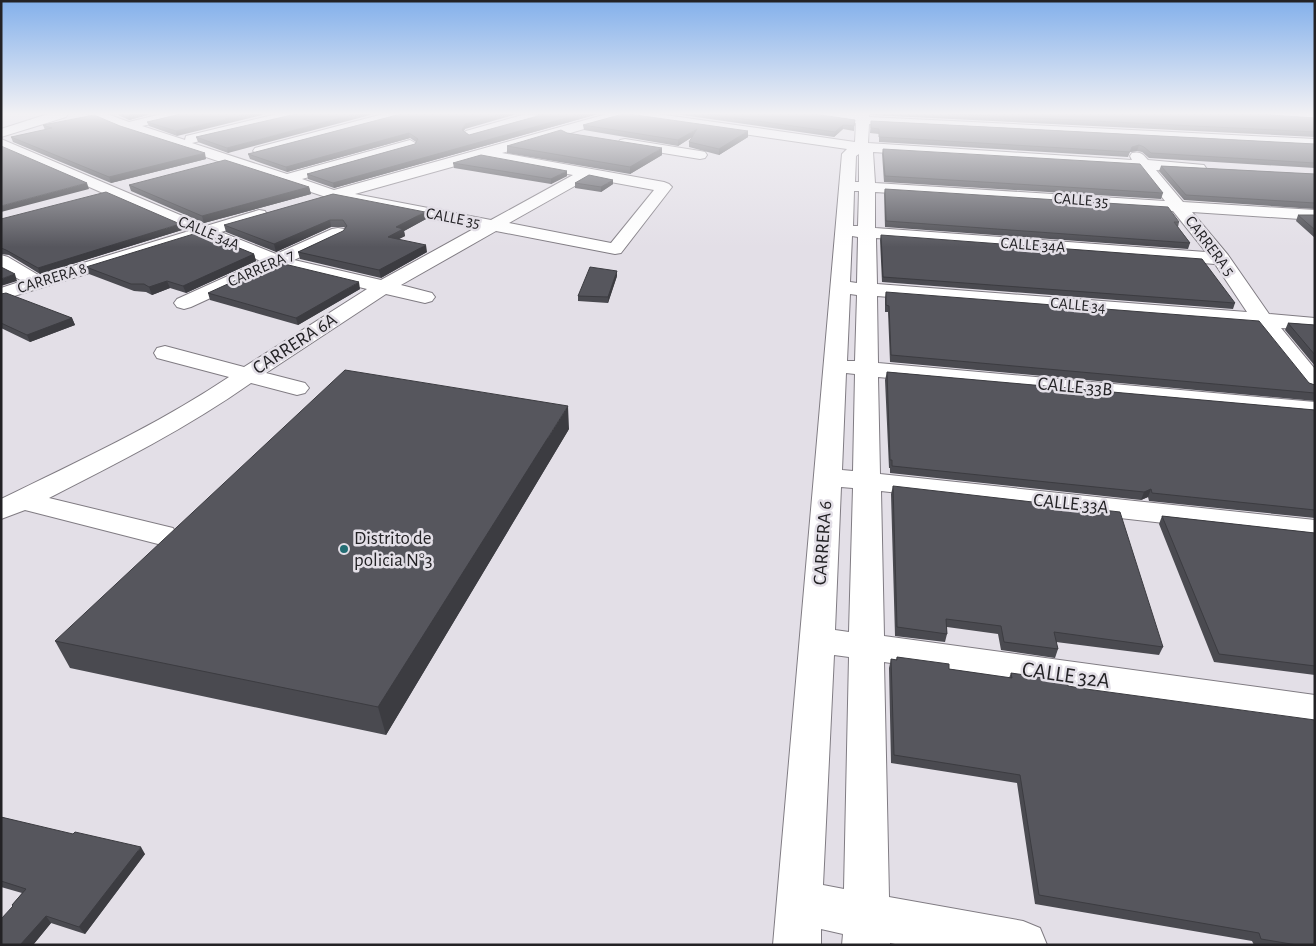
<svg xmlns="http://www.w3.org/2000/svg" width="1316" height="946" font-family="'Alegreya Sans',sans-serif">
	<rect width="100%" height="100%" fill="#e3dfe7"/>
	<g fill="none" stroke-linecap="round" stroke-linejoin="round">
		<!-- minor casing -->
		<g stroke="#807c83" stroke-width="2">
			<path id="minor" d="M87,114H107L129,122L161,114H185L183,117L142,126L185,140L186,136L277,114H300L298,117L192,143L287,174L410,140L417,144L415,147L302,179L334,190L607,114H658L855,142L856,123L815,118L809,114H869V117L1315,139V147L869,124L868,143L1132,160L1130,156L1132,153C1140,151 1143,154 1148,160L1204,165L1206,168L1204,171L1199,172L1156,170L1183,202L1315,210V220L1192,212L1228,255L1269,314L1315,318V330L1281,328L1315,369V391L1307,389L1257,326L877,296L878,363L1315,402V416L878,377L880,474L1315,520V540L881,491L884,636L1315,695V725L884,662L889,897L1023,921L1040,928L1047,945H900L890,943V945H842L843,934L821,929V945H773L842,154L847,149L625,117L502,153L664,182L669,184L672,187L621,253L615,254L496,231L401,285L432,293L435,297L432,301L425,303L386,294L266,373L305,383L309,388L305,393L297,395L251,383C187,428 118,463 49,498L173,528L177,535L173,542L162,545L25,510L1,519V499C79,461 157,425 229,377L157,358L154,353L157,348L165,346L244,367L367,289L278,267L191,307L184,309L177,307L174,303L177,299L261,261L204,238L1,300V288L22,281L1,269V255L8,257L40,276L189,231L1,148V139L206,226L259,210L265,211L267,215L265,219L221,232L276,254L332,229L338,228L344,229L347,233L344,237L294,260L381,280L477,227L326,197L122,129ZM873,152L1140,169L1165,201L875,183ZM859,154V182H855L856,156ZM484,158L573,175L491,220L355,194ZM589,178L654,190L611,243L509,223ZM854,191H859L858,226H853ZM875,192L1173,211L1206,252L875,228ZM852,236L858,237L857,283L850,282ZM876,238L1215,264L1247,312L877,284ZM850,294L857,295L855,361H847ZM846,373L855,374L853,471L842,470ZM841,487L853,488L849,632L835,630ZM834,655L849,657L844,889L823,885Z
				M383,114H405L403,117L260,155L253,151L255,148Z
				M526,114L540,116L538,119L471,138L464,134L466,131Z
				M1263,114H1315V121L1269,118Z
				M625,139L700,151L705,152L707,155L705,158L700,159L620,146L618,143L620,140Z"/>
		</g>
		<!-- major casing -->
		<g stroke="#807c83" stroke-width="2">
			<path id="major" d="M48,114H68L66,117L1,137V129Z"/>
		</g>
		<!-- minor -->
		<use href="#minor" fill="#fff" fill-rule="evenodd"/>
		<!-- major -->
		<use href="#major" fill="#fff" fill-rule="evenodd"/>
	</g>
	<!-- wall -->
	<path fill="#4a4a50" d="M116,114H151L129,120Z
		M181,114L177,136L149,126L147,122Z
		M296,114L228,153L198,142L196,137Z
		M401,114L465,129L464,131L469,135L538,116L539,115L536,114H598L334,188L308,179L307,174L415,144L416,142L410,138L287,172L250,159L248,154Z
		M675,114H814L855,120L854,131L843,129L834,137Z
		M870,114H1270L1271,115L1315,118V137L871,115Z
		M871,121L1315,144V168L1149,158L1142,152L1137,151L1130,152L1128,157L879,142V134L870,133Z
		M43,125L120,126L206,159L111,183L13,142L11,137L45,130Z
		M583,125L748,137L719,155L689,147V142L692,137L678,146L584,130Z
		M567,133L662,155L630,174L507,153V146Z
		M883,149L1163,193L1161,199L884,182L882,154Z
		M453,163L567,176L551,184L454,168Z
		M1161,166L1315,174V209L1184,200L1159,171Z
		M575,183L613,184L601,192L575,188Z
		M129,185L309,187L311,194L204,223L131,191Z
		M885,189L1179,222L1178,227L1190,243L1188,249L885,227L884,194Z
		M333,194L426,219L404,231L405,236L399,239L427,252L381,278L300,259L298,252L343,231L345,228L344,227H331L276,252L226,232L224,225Z
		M1298,215H1315V238L1296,221Z
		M1,219L182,230L40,274L9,255L1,254Z
		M881,235L1235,303L1233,309L882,282L880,240Z
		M254,254L256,261L186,293L170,288L152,295L146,292L134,291L89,274L86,267Z
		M617,276L608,303L578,301V296Z
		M360,289L298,325L210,300L208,293Z
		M886,292L1309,383L1315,385V401L890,362L888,312H885V298Z
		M1,294L72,318L75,325L30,342L1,328Z
		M1288,323L1315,325V366L1285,330Z
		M887,372L1315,410V518L1149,501L1148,497L1141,500L890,473V468H889L885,380Z
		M569,429L386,735L70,668L55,641Z
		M893,486L1163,647L1159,655L1056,642L1058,649L1055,658L1001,650L998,634L947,627V634L945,642L895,636L891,494Z
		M1162,516L1315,533V675L1214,662L1159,524Z
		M897,657L949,669L1009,678L1011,673L1068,686L1315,945H1254L1252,941L1035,904L1017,783L891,763L889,668L891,659L896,660Z
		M1,817L145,854L85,934L51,923L33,945H1L12,907V905L22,893L1,887Z"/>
	<!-- shaded-wall -->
	<path fill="#3c3c41" d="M131,114H151L129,120L128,115Z
		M246,114H266L177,136L176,131Z
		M355,114H374L228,153L227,148Z
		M500,114H517L465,129L462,134V130L465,124Z
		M581,114H598L334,188L333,183Z
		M843,125V129L834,137L835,132Z
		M697,129V134L678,146V140Z
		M748,131V137L719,155V149Z
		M409,133L410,138L287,172L286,167Z
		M1139,145L1137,151L1130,152L1128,157L1132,147Z
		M662,148V155L630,174V167Z
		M205,153L206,159L111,183L109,177Z
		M567,171V176L551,184V179Z
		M613,180V184L601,192V187Z
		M87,183L89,189L1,212V206Z
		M309,187L311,194L204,223L202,216Z
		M425,212L426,219L404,231L405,236L389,244L388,237L396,227Z
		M330,220L331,227L276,252L274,244Z
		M180,224L182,230L40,274L38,268Z
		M426,245L427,252L381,278L379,270Z
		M254,254L256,261L186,293L183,286Z
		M617,271V276L608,303V297Z
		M15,274L17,281L1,286V279Z
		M167,281L170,288L152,295L149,287Z
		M359,282L360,289L298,325L296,318Z
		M72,318L75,325L30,342L27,335Z
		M568,406L569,429L386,735L378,707Z
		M1151,489L1148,497L1141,500L1144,492Z
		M141,847L145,854L85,934L79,927Z
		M46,916L51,923L33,945H20Z"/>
	<!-- building -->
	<path fill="#56565d" stroke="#3c3c41" d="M181,114H246L176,131L147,122Z
		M296,114H355L227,148L196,137Z
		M401,114H500L465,124L462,130L469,135L538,116L539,114H581L333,183L307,174L415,144L418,139L409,133L286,167L248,154Z
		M623,114H629L748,131L719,149L689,142L697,129L678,140L583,125Z
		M708,114H814L855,120L854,126L843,125L835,132Z
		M952,114H1270L1271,115L1315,118V132Z
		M94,115L120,126L205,153L109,177L11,137L52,128L43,125Z
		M871,121L1315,144V163L1151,153L1144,147L1139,145L1132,147L1130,152L879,137V129L871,128Z
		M561,130L567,133L662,148L630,167L507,146Z
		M1,146L87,183L1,206Z
		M883,149L1140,164L1163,193L885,176Z
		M481,155L567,171L551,179L453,163Z
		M225,160L309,187L202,216L129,185Z
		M1161,166L1315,174V203L1186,195Z
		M589,175L613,180L601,187L575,183Z
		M885,189L1168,207L1179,222H1174L1190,243L886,221Z
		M106,192L180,224L38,268L6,250L1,248V219Z
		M333,194L425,212L396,227L403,229L388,237L426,245L379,270L298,252L343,231L347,226L343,220H330L274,244L224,225Z
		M1298,215H1315V230Z
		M200,232L254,254L183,286L167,281L149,287L144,284H131L86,267Z
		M881,235L1202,259L1235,303L883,277Z
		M276,262L359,282L296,318L208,293Z
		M1,267L15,274L1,279Z
		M590,267L617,271L608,297L578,296Z
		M886,292L1259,321L1309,383L1315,385V393L891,355L889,306L886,305Z
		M6,293L72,318L27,335L1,323V294Z
		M1288,323L1315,325V355Z
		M345,370L568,406L378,707L55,641Z
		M887,372L1315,410V510L1152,493L1151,489L1144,492L892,466V460H890Z
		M893,486L1120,512L1163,647L1054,632L1058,649L1004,642L1001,626L946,619L947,634L897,627Z
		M1162,516L1315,533V666L1219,654Z
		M897,657L949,664V669L1012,678L1011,673L1067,681L1068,686L1086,689L1315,720V945H1297L1261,939L1259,933L1039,895L1020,775L894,755L891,659L897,660Z
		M1,817L73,834L75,832L141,847L79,927L46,916L20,945H1V919L13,906L12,905L26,889L1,881Z"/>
	<!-- sky -->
	<linearGradient id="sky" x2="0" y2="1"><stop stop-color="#83b0eb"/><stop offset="0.46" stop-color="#f2f1f4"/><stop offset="1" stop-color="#f2f1f4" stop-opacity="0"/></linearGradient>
	<rect width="1316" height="247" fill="url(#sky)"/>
	<!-- markers -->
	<circle fill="#226d73" stroke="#e3dfe7" stroke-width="2" cx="344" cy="549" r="5"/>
	<g text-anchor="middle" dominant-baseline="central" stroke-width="5" stroke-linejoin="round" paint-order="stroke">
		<!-- far-street labels -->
		<g font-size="16" fill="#232225" stroke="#e3dfe7">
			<text transform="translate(1081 200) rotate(4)">CALLE 35</text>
			<text transform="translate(453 218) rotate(11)">CALLE 35</text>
			<text transform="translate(209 233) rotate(23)">CALLE 34A</text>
			<text transform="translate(1033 245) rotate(4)">CALLE 34A</text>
			<text transform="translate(1210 246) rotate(53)">CARRERA 5</text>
			<text transform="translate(261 268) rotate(-24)">CARRERA 7</text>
			<text transform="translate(52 278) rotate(-17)">CARRERA 8</text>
			<text transform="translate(1078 305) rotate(5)">CALLE 34</text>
		</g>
		<!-- street labels -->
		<g font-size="19" fill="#232225" stroke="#e3dfe7">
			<text transform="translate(295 344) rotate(-33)">CARRERA 6A</text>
			<text transform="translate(1075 387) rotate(5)">CALLE 33B</text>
			<text transform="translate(1071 504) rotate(6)">CALLE 33A</text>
			<text transform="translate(823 543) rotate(-86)">CARRERA 6</text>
		</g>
		<!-- poi labels -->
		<g font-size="19" fill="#232225" stroke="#e3dfe7" text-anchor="start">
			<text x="354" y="538">Distrito de<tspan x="354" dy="22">policia N°3</tspan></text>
		</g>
		<!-- near-street labels -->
		<g font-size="22" fill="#232225" stroke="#e3dfe7">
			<text transform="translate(1066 675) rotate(8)">CALLE 32A</text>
		</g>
	</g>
	<!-- border -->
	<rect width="1316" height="946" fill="none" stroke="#232225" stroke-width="5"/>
</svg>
